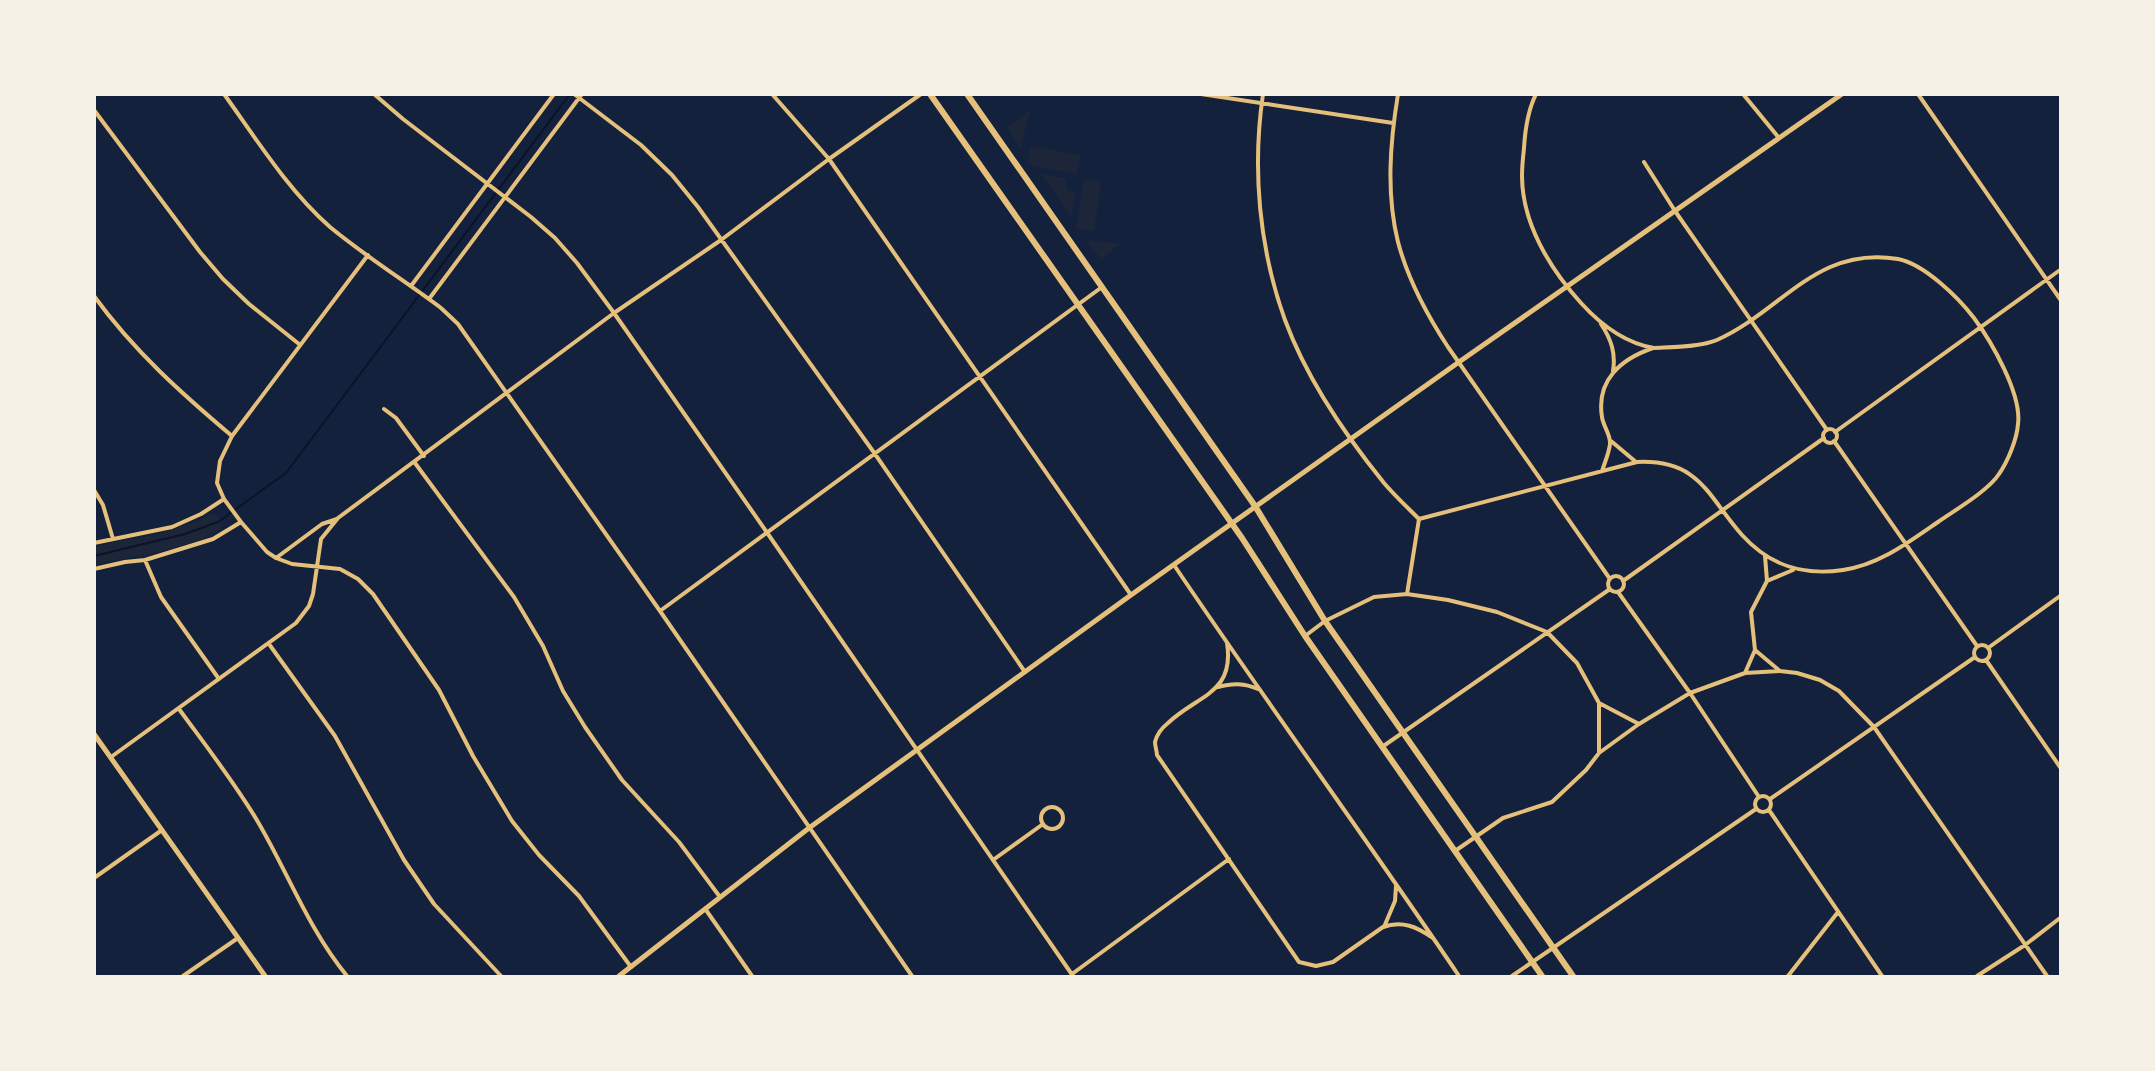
<svg xmlns="http://www.w3.org/2000/svg" width="2155" height="1071" font-family="Spectral,serif">
	<rect width="100%" height="100%" fill="#14213d"/>
	<!-- green -->
	<path fill="#1d2539" d="M1030,110L1021,147H1020L1007,127Z
		M1030,146L1081,155L1076,174L1033,166L1028,159Z
		M1041,174L1066,178L1067,190L1076,192L1071,216Z
		M1084,179L1101,182L1094,231L1076,229Z
		M1086,240L1120,244L1101,259Z
		M211,513L221,518L222,526C205,549 124,557 95,565V547C134,537 176,535 211,513Z"/>
	<g fill="none" stroke-linecap="round" stroke-linejoin="round">
		<!-- stream -->
		<path stroke="#0b132b" stroke-width="2" d="M94,556L185,534L218,522L286,473L570,94"/>
		<!-- minor -->
		<path stroke="#e5c07b" stroke-width="4" d="M224,94C257,140 288,190 330,227C365,256 405,281 441,308L458,324L660,611L912,976
			M374,94L403,119L531,217L555,238L577,263L614,313L768,534L1073,976
			M574,94L641,145L672,175L698,207L875,454L1025,672
			M772,94L829,159L1131,595
			M1201,94L1393,123
			M1263,94C1252,169 1259,248 1285,320C1306,377 1346,436 1384,483C1395,496 1408,508 1419,519
			M1398,94C1390,143 1386,194 1398,242C1408,280 1427,315 1448,347L1610,579
			M1743,94L1779,138
			M1918,94L2060,299
			M94,110L200,252L223,279L249,304L299,344
			M1644,162L1675,211L1827,430
			M368,255L232,436L220,461L217,483L224,499L241,522L267,552L276,558L292,564L340,569L358,579L373,594L439,690L473,756L512,821L539,855L579,896L631,967
			M411,286L554,94
			M94,296C134,351 181,393 232,436
			M429,299L582,94
			M1601,324C1611,339 1616,353 1613,371
			M384,409L396,418L424,456
			M1823 436a7 7 0 1 1 14 0a7 7 0 1 1-14 0Z
			M1835,432L2060,270
			M1611,441L1636,462
			M1834,441L1977,646
			M415,463L514,597L543,646L563,691L585,727L622,780L679,842L720,897
			M1602,471C1605,462 1609,453 1610,444C1611,435 1603,426 1602,417C1596,380 1621,359 1653,348
			M94,490L103,505L113,539
			M1419,519L1637,462C1700,459 1708,497 1742,535C1770,566 1803,576 1843,570C1879,565 1909,542 1938,522C1955,510 1988,491 1999,474C2008,461 2017,439 2018,424C2022,394 1991,341 1974,318C1958,297 1924,264 1898,259C1817,245 1782,311 1717,340C1701,347 1671,347 1654,348C1624,343 1601,325 1581,303C1550,269 1522,223 1522,176C1522,167 1523,157 1524,148C1525,131 1528,110 1536,94
			M94,543L172,527L201,514L224,499
			M1765,556L1767,581L1751,612L1755,650L1780,671
			M276,558L322,524L337,519
			M145,560L161,597L219,679
			M1174,565C1267,703 1366,838 1459,976
			M94,569L125,562L145,560L213,539L241,522
			M1608 584a8 8 0 1 1 16 0a8 8 0 1 1-16 0Z
			M1623,581L1824,438
			M1767,581L1793,570
			M1618,592L1690,693L1759,797
			M1407,594L1419,519
			M660,611L1102,287
			M1305,636L1325,621L1374,597L1407,594L1448,600L1497,612L1547,632L1577,663L1599,703L1639,724
			M1227,643C1235,694 1197,695 1168,723C1163,727 1157,734 1155,742C1155,746 1157,752 1157,755L1299,962L1316,966L1333,962L1383,927C1402,920 1417,927 1433,938
			M269,644L335,736L404,860L434,904L501,976
			M1974 653a8 8 0 1 1 16 0a8 8 0 1 1-16 0Z
			M1988,648L2060,596
			M1986,660L2060,767
			M1745,673L1755,650
			M1218,687C1233,683 1244,683 1258,689
			M1599,703V753
			M179,709C206,746 235,783 258,822C288,873 309,930 347,976
			M1382,747L1610,589
			M111,757L296,623L309,606L313,594L321,539L338,518L614,313L721,240L829,159L921,94
			M1755 804a8 8 0 1 1 16 0a8 8 0 1 1-16 0Z
			M1770,799L1975,657
			M1041 818a11 11 0 1 1 22 0a11 11 0 1 1-22 0Z
			M1769,810L1882,976
			M1455,851L1503,818L1552,802L1586,770L1599,753L1639,724L1690,693L1745,673L1780,671L1797,673L1820,680L1839,691L1874,727L2047,976
			M993,860L1043,824
			M94,878L162,830
			M706,910L752,976
			M1384,927L1395,901L1396,886
			M1072,974L1229,859
			M183,976L238,938
			M1512,976L1756,809
			M1788,976L1838,912
			M1977,976L2025,945L2060,918"/>
		<!-- tertiary -->
		<path stroke="#e5c07b" stroke-width="5" d="M94,734L265,976
			M619,976L809,828L1131,595L1459,362L1842,94"/>
		<!-- primary -->
		<path stroke="#e5c07b" stroke-width="6" d="M930,94L1242,538L1305,636L1542,976
			M967,94L1255,506L1325,621L1573,976"/>
	</g>
	<!-- border -->
	<rect width="2155" height="1071" fill="none" stroke="#f6f1e7" stroke-width="192"/>
</svg>
